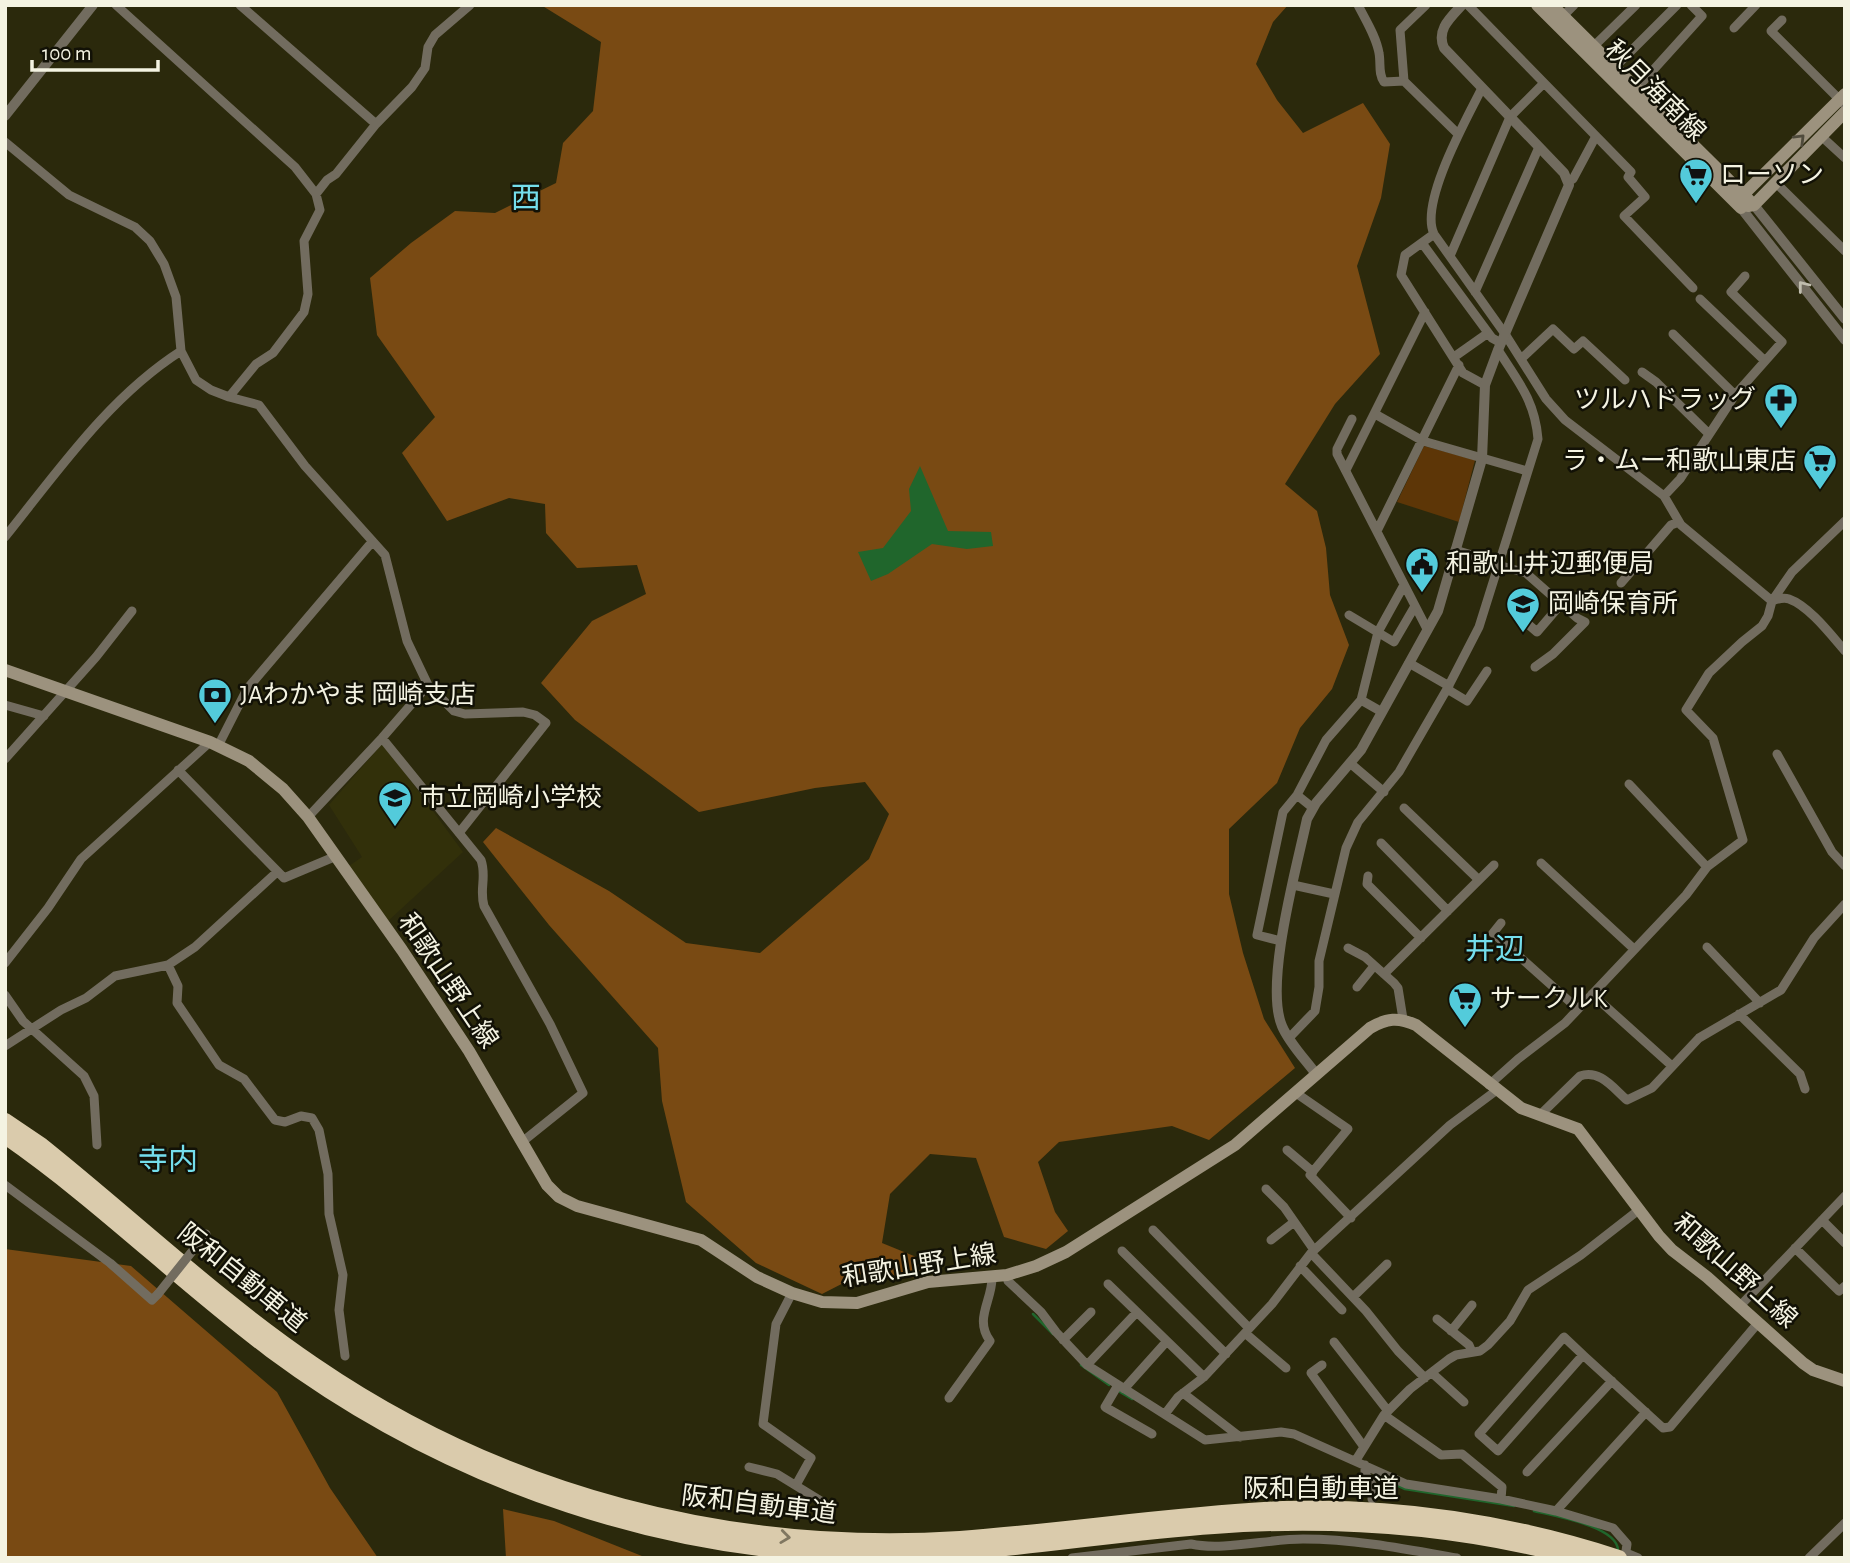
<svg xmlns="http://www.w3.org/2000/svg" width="1850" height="1563" font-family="'Alegreya Sans','Noto Sans JP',sans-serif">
	<rect width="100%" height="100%" fill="#2b290c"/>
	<!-- built -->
	<path fill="#32300a" d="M383,743L463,852L388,921L349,866L362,857L329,805Z"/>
	<!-- green -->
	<path fill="#5d3607" d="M1424,446L1475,460L1459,522L1397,502Z"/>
	<!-- forest -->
	<path fill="#794a13" d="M541,5H1288L1273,22L1256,64L1277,100L1303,133L1363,103L1390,144L1381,198L1357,266L1380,354L1335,404L1285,484L1317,511L1326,548L1330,595L1349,645L1332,689L1300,728L1277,783L1229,829V894L1243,953L1264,1019L1295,1068L1209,1140L1172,1126L1059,1142L1038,1162L1055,1212L1068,1231L1046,1249L1004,1237L976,1158L930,1154L890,1194L882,1243L936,1265L919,1278L863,1273L822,1294L756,1263L686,1202L662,1101L658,1048L549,925L483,842L496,828L609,891L686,943L760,953L869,859L889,814L865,782L815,788L699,812L575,720L541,683L592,621L646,594L637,565L577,568L546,533L545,504L509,498L447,521L402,453L435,417L377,335L370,278L411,243L455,211L495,213L556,183L563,143L593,111L601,42Z
		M5,1249L131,1266L277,1392L330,1488L378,1558H5Z
		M503,1509L554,1521L647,1558H506Z"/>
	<!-- water -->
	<path fill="#20662c" d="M920,466L948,531L991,532L993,546L967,549L932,544L888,574L871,581L858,552L883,548L911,511L909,489Z"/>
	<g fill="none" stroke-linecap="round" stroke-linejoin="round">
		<!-- stream -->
		<path stroke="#20662c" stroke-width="2.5" d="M1033,1314L1053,1334
			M1081,1365L1109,1385
			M1120,1392L1132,1399
			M1384,1479L1405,1489L1514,1506
			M1534,1511C1554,1516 1617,1526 1618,1550"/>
		<!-- minor -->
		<path stroke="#726c5f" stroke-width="9" d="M116,5L295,167L316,194L320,210L304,241L308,294L304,312L273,353L256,364L229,397
			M240,5L376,124
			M1358,5C1366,21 1376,36 1379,53C1381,63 1378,74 1384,82L1404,81L1458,134
			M1468,5L1631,172L1628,177L1645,197L1624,216L1693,288
			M1563,16L1574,5
			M1782,20L1771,31L1845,105
			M1734,28L1756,5
			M1594,46L1636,5
			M1615,67L1677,5
			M1404,81L1400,30L1426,5
			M1482,88C1467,118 1419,203 1434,234L1505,334L1546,399L1565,420L1664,496L1681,525L1772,601
			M1637,88L1702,16L1691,5
			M1821,136L1845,158
			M5,142L69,195L135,227L150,241L164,264L176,297L181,351L196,380L211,390L229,397L259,405L305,466L385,555L407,641L428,685L454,711L465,714L523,712L535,715L546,723L459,833
			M1568,181L1573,179L1596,136
			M1776,183L1845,251
			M316,194L327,180L336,174L376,124L412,87L425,68L428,47L435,35L470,5
			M1434,234L1405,255L1401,275L1463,373L1485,385
			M1422,243L1492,338L1501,343
			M1450,256L1510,117L1544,83
			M1475,292L1539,147
			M1700,299L1764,360
			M1673,334L1735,395
			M1454,357L1488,333
			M1521,359L1553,329L1574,349L1583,341L1625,380
			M1642,372L1656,382L1709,434
			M1375,414L1423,441L1527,471
			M1352,419L1337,449V454L1427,629
			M1346,470L1425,312
			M1664,496L1680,479L1735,395L1782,342L1731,292L1745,276
			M1377,531L1459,365
			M5,537C58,471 109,397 181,351
			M1455,550L1499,563
			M1498,565L1526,573L1577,618L1585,622L1553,654L1535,667
			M1621,583L1671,525L1679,522
			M1772,601C1778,599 1783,597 1789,599C1809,606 1831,635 1845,651
			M1349,615L1394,642L1415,606
			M1522,619L1537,632L1561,604
			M1409,663L1449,686
			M1447,689L1467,701L1487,671
			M1361,700L1382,712
			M5,705L44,716
			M382,738L481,860C487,877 479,889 484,906L550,1024L583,1093L522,1142
			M218,746L247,689L372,542
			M1777,754L1832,852L1845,866
			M5,759L96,657L132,611
			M1350,763L1384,792
			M178,770L284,878L334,857
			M1629,784L1707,867
			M1297,795L1313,808
			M1404,808L1479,880
			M308,817L382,738L428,685
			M1381,843L1448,911
			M1541,863L1634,949
			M1368,876L1367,884L1421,938
			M1293,885L1334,894
			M1501,923L1493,933L1578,1009
			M1281,941L1257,935L1283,812L1297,795L1326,740L1361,700L1378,632L1404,585
			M1707,947L1760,1003
			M1348,948L1365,957L1394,983L1398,988L1403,1019
			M5,963L48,908L81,859L210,742
			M168,965L178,986L177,1003L219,1065L244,1079L275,1120L285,1122L301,1116L312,1118L319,1130L328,1174L329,1214L343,1275L339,1310L345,1356
			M1384,974L1494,865
			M1357,987L1374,966
			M1592,994L1672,1066
			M5,995L23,1021L84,1076L94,1096L97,1145
			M1739,1014L1800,1074L1805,1089
			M1289,1038L1315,1011L1319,987V961L1346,848L1358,822L1399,772L1447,689L1479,627L1538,439C1535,401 1518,381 1498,350
			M5,1046L61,1010L86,998L115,976L168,965L195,947L277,872
			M1489,1085L1518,1059L1565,1023L1686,895L1707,867L1743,840L1713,738L1686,710L1709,673L1742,642L1762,626L1768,616L1772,601L1792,572L1845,521
			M1296,1093L1348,1129L1310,1175L1351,1218
			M1540,1115L1580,1076C1600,1069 1613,1088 1627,1100L1652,1088L1699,1038L1781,990L1814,938L1845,904
			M1287,1150L1313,1172
			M5,1185L110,1263L152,1300L158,1294
			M1266,1189L1284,1207L1314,1250
			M1822,1220L1845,1243
			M1153,1230L1249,1328
			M1271,1240L1294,1222
			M1795,1248L1839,1291L1845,1286
			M1122,1251L1226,1354
			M1311,1253L1366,1311L1398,1351L1425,1378
			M1300,1266L1342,1310
			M1007,1275L1008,1281L1041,1312L1056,1332L1087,1365L1205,1440L1281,1432L1294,1434L1406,1484L1501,1499L1556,1511L1613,1528L1627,1544L1625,1558
			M1108,1284L1204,1377
			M792,1293L776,1324L763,1424L811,1458L796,1485
			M1353,1297L1387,1264
			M1739,1307L1845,1196
			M1437,1319L1469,1345L1472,1352
			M1451,1331L1472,1305
			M1245,1333L1286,1368
			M1063,1340L1091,1312
			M1334,1342L1388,1411
			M1583,1355L1564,1337L1479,1434L1498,1451L1583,1355L1663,1428L1670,1427L1758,1323
			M1087,1365L1137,1312
			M1322,1365L1311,1373L1364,1447
			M1432,1373L1464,1402
			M1118,1385L1105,1407L1152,1434
			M1124,1389L1167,1341
			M1183,1393L1240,1437
			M949,1398L990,1341C974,1319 992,1301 992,1278
			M1165,1414L1178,1397L1204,1377L1272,1304L1311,1253L1450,1125L1497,1090
			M1384,1415L1441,1455L1462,1454L1502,1487L1501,1499
			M1356,1460L1384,1415L1410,1389L1449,1359L1456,1355L1480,1351L1488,1345L1510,1321L1528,1290L1581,1255L1640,1209
			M1365,1465V1473L1373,1486L1372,1499
			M749,1467L777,1474L821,1501
			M1527,1472L1612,1381
			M1556,1511L1646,1412
			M1626,1553L1638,1558
			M1072,1558L1191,1544C1223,1551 1268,1539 1303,1539C1355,1539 1406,1549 1457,1558
			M1809,1558L1845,1523"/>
		<!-- tertiary -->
		<path stroke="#726c5f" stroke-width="10" d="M5,116L93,5
			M1754,205L1845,319
			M1741,208L1845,340
			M1316,1074C1305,1059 1289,1043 1282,1026C1264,984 1297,866 1307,819L1316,803L1361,750L1438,611L1482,459L1485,385L1498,350L1569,185L1564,173L1444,48C1436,30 1450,18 1462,5"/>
		<!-- secondary -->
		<path stroke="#9c927e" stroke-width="12" d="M1537,5L1741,208
			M1552,5L1754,205
			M1743,201L1744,194L1845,94
			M1748,206L1754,205L1845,112
			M5,670L210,742L249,761L283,789L308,817L402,950L469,1051L547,1185L559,1197L577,1206L701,1240L757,1277L792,1293L822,1302L857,1303L928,1282L1007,1275L1036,1266L1066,1252L1235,1145L1370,1028C1387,1018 1398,1017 1416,1025L1521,1108L1578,1129L1659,1236L1672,1250L1707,1277L1803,1363L1813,1370L1845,1381"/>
		<!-- motorway -->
		<path stroke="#dacbac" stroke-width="16" d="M5,1121L42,1146C132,1218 218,1300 314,1365C504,1495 731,1554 960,1539C1068,1531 1175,1514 1283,1509C1396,1505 1512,1523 1619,1558
			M5,1136C99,1201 180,1282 271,1350C450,1483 676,1561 900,1555C1005,1553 1109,1533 1214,1526C1337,1517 1458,1526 1577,1558"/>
		<!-- minor-bridge -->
		<path stroke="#726c5f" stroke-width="9" d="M158,1294L206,1234"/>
	</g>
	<!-- one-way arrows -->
	<defs><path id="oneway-chevron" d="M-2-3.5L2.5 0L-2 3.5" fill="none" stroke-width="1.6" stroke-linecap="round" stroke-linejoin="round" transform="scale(1.75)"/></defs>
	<use stroke="#504b3c" href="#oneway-chevron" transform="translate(1800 139) rotate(-45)"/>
	<use stroke="#c0bdae" href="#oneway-chevron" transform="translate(1803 286) rotate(-128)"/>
	<use stroke="#807761" href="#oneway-chevron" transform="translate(785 1537) rotate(7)"/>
	<!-- icons -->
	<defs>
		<g id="supermarket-pin" transform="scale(1.75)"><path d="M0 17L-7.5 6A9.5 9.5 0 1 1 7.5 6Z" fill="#53cbdb" stroke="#121106"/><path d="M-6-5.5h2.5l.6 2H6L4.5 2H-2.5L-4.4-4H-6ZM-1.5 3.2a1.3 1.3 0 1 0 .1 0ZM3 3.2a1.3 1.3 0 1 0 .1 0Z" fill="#111"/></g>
		<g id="pharmacy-pin" transform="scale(1.75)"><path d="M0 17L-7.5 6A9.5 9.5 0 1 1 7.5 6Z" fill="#53cbdb" stroke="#121106"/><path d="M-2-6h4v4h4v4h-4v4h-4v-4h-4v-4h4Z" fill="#111"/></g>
		<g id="civic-pin" transform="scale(1.75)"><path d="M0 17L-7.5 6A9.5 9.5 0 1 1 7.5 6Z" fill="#53cbdb" stroke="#121106"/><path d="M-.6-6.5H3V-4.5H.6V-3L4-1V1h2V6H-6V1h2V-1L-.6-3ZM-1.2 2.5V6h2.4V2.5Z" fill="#111"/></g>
		<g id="school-pin" transform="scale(1.75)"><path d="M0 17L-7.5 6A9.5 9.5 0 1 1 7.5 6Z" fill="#53cbdb" stroke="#121106"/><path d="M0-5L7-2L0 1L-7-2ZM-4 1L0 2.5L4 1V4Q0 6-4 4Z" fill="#111"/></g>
		<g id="bank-pin" transform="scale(1.75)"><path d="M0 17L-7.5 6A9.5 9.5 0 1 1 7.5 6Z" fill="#53cbdb" stroke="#121106"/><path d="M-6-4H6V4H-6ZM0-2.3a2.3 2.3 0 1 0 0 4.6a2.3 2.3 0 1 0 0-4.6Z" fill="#111"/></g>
	</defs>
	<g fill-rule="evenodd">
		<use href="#supermarket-pin" x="1696" y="175"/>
		<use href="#pharmacy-pin" x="1781" y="400"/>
		<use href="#supermarket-pin" x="1820" y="461"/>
		<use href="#civic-pin" x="1422" y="564"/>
		<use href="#school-pin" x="1523" y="604"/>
		<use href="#bank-pin" x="215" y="695"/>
		<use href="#school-pin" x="395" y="798"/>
		<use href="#supermarket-pin" x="1465" y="999"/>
	</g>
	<g text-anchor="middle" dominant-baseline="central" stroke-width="5" stroke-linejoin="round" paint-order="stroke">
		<!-- street labels -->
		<g font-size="26" fill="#f4f3e2" stroke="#121106">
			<text transform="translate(1655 91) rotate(45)">秋月海南線</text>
			<text transform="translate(448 981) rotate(56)">和歌山野上線</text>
			<text transform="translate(919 1266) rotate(-9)">和歌山野上線</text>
			<text transform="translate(1735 1271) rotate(42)">和歌山野上線</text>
			<text transform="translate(242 1278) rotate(39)">阪和自動車道</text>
			<text x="1321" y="1489">阪和自動車道</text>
			<text transform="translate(759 1505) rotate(7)">阪和自動車道</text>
		</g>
		<!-- poi labels -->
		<g font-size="26" fill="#f4f3e2" stroke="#121106" text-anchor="start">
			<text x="1720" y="175">ローソン</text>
			<text x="1756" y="400" text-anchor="end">ツルハドラッグ</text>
			<text x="1796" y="461" text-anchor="end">ラ・ムー和歌山東店</text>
			<text x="1446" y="564">和歌山井辺郵便局</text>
			<text x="1548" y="604">岡崎保育所</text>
			<text x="240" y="695">JAわかやま 岡崎支店</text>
			<text x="420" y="798">市立岡崎小学校</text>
			<text x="1490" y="999">サークルK</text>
		</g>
		<!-- quarter labels -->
		<g font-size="30" fill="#74deec" stroke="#121106">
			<text x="526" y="199">西</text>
			<text x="1495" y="950">井辺</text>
			<text x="168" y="1161">寺内</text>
		</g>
	</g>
	<!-- border -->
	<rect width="1850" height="1563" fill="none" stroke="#f4f3e2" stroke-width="14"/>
	<!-- scale -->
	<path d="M32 60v10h126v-10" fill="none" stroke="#f4f3e2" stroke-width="3.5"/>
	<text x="42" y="60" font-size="21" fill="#f4f3e2" stroke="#121106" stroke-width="5" paint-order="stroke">100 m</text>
</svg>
